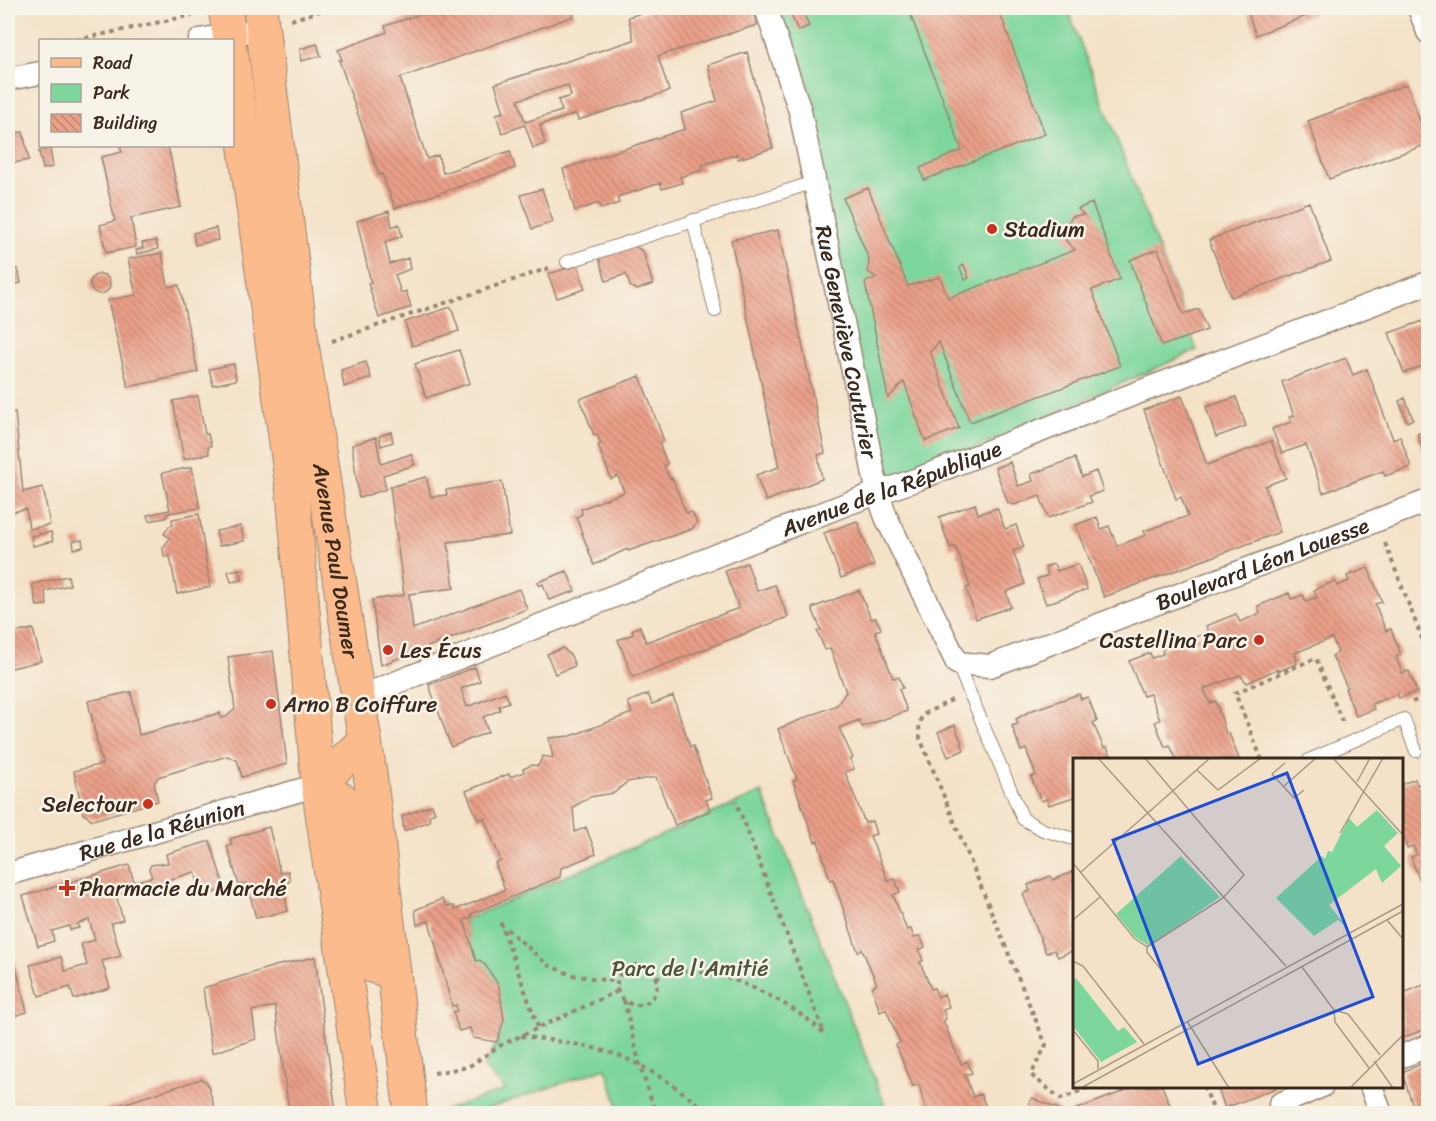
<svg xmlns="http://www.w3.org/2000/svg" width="1436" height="1121" font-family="Sriracha,sans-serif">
	<defs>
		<pattern id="building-back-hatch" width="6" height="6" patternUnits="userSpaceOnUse" patternTransform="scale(1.5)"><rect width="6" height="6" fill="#ea9f87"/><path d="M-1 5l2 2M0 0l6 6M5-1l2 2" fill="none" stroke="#bf826e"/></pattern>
	</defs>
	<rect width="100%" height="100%" fill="#f7f3e8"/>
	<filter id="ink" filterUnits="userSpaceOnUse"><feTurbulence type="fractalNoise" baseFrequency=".0167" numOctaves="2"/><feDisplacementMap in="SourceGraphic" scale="12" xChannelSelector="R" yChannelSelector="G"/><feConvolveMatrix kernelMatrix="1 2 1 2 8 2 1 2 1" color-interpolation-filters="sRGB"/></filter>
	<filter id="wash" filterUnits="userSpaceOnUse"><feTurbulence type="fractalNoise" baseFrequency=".008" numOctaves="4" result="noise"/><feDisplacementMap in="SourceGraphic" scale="24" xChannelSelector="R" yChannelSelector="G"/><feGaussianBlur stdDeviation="1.35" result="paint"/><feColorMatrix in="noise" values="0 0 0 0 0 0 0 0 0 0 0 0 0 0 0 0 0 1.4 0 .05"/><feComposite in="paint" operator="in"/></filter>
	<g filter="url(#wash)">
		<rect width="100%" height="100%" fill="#f4e2c8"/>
		<!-- green -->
		<path fill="#7dd69b" stroke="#5c805c" stroke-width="1.5" d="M774,8H1067L1197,350L905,479L886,478Z
			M762,792L888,1113H620L606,1068L475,1113H442V1111L505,1090L484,1067L497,1042L464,920Z"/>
		<g id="blocks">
			<!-- building -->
			<path fill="url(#building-back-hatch)" fill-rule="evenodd" d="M438,8H571L574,16L400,78L427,159L438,155L443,173L510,151L515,168L395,208L382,174L379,175L339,60H342L338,50L387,32L385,26Z
				M658,8H752L757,25L658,56L669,91L578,120L576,114L540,125L545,144L533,148L525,125L502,133L496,114L504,112L495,84L634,40L628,17ZM568,85L571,96L558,100L562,111L525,122L518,100Z
				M788,8H801L809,26L798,31Z
				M908,8H998L1045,134L924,180L920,168L962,150Z
				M1246,8H1327L1256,35Z
				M317,44L321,56L301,61L300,49Z
				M747,52L773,148L738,159L737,154L702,165L703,170L680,177L682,183L662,189L661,183L617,197L619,203L601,209L599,203L575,211L563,169L685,129L681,113L717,101L708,65Z
				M1407,84L1428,144L1329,179L1308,121Z
				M23,132L29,160L8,164V134Z
				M120,146H168L181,207L131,218L136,247L106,253L100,225L115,221L101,157L122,152Z
				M50,149L53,167L43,169L39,151Z
				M868,188L908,286L940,277L948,298L1075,250L1066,241L1064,227L1073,216L1084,215L1078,209L1092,203L1120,279L1092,290L1120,366L970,422L939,342L930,352L959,428L925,441L904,382L888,398L865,282L877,278L868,272L869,259L843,198Z
				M542,189L553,222L532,229L521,195Z
				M1309,202L1331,261L1231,297L1209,240Z
				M389,211L392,227L399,224L402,236L385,242L390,264L408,258L410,269L395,275L401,293L406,291L411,307L379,318L368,283H371L357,221Z
				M216,228L218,240L195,245L193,233Z
				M778,230L825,453L818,455L822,479L766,501L756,475L779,467L731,240Z
				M156,241L158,249L137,254L136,250L143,248L142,243Z
				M635,246L643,252L653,284L637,290L630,286L626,274L606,281L599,258Z
				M1158,249L1183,314L1199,309L1207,330L1162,346L1130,260Z
				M162,253L168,287L179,285L198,372L128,387L108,300L136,295L128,259Z
				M578,265L585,289L557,298L548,274Z
				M964,265L969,278L965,280L960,268Z
				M18,269L21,283L8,286V271Z
				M90 284a10 10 0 1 1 20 0a10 10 0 1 1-20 0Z
				M451,307L459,331L412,346L405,322Z
				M1426,320L1428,325V364L1404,373L1389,333Z
				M459,350L470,383L426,398L415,364Z
				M1346,358L1353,375L1367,369L1393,439L1400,436L1411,467L1385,476L1383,471L1323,493L1306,445L1282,453L1272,429L1291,422L1289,417L1294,416L1282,382Z
				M366,362L371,378L344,387L341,370Z
				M234,364L236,380L213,385L209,369Z
				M640,376L664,441L659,443L667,464L664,466L670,479L672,478L686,513L692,512L697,522L692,529L628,551L627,549L594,565L576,517L582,514L581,509L624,492L618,476L611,479L598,445L601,444L597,434L594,435L580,399Z
				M198,396L205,434H208L211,446L208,447L209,454L184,459L173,401Z
				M1182,396L1207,465L1271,441L1286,478L1265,486L1280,532L1104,597L1076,525L1097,517L1101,529L1109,526L1117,546L1146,535L1144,531L1188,516L1181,497L1176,499L1144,410Z
				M1236,397L1246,426L1216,437L1206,407Z
				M1405,398L1413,419L1407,422L1399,401Z
				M15,412L23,492L43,487L50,525L29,529L26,509L8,513V414Z
				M1428,430V461H1427L1417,434Z
				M391,432L393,442L381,446L379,436Z
				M376,437L381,464L411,454L415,465L383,475L386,489L359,498L352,445Z
				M1075,458L1082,477L1096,471L1103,491L1089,496L1092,502L1048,518L1040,496L1014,505L1008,503L995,468L1010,462L1018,486L1033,481L1031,474Z
				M192,467L200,508L169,513L165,518L149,521L147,515L170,510L162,473Z
				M426,477L431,497L447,495L446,490L502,481L510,535L448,542L454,588L409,594L413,629L519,589L527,609L381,665L372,600L404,595L390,487Z
				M975,504L978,514L997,508L1005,529L1016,525L1024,547L1013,551L1025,584L1006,592L1011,607L976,619L966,588L970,587L962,564L955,546L950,548L939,517Z
				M199,514L210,587L177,594L170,556L164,557L163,548L170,538L164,534L169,526L173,525L172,519Z
				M857,521L874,565L841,578L824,533Z
				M241,526L244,541L219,546L216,531Z
				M51,532L53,541L33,546L31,536Z
				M82,540L83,547L74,549L73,541Z
				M747,563L757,591L775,585L788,617L633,677L618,640L633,634L632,630L640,626L646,642L739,608L725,571Z
				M1054,564L1057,571L1078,564L1087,589L1046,604L1037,579L1048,575L1045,567Z
				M1368,568L1382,602L1375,604L1386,631L1391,629L1401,655L1396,657L1402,673L1409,671L1417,692L1399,698L1397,694L1372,704L1374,709L1356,716L1345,688L1347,687L1332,656L1338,653L1332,638L1295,653L1297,664L1278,671L1277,669L1247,683L1240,675L1204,689L1210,703L1216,701L1226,734L1229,733L1239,759H1176L1170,745L1165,747L1155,722L1160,720L1150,694L1143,696L1129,661L1150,653L1152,658L1163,654L1162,649L1185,640L1188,648L1198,644L1196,637L1209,632L1206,626L1236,614L1240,622L1260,613L1258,606L1289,593L1291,599L1303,595L1306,601L1317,597L1314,590L1335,581L1337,586L1349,581L1347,576Z
				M240,569L242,580L231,582L228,571Z
				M567,571L575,591L549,600L543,584L539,586L538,582Z
				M68,576L70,585L45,591L47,605L37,606L32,584Z
				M859,590L871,619L876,618L881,629L875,631L893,678L899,677L903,688L899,689L907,711L862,727L859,720L839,728L853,758L850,759L854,769L845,772L865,823L872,821L876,834L870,836L888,881L895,879L900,892L893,895L907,930L911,929L914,938L920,936L925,947L919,950L923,961L920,962L931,989L934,988L938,997L944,994L949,1007L943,1009L946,1019L943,1020L961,1064L967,1061L972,1073L965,1075L973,1097L981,1094L988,1113H927L919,1085L913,1086L896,1045L900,1043L886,1009L880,1012L872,987L877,984L862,949L858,952L833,879L830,880L818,841L815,842L793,781L797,779L778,729L837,705L846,692L830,648L825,650L817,631L821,630L812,608Z
				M33,629L41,661L8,669V634Z
				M563,648L571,656L575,666L555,674L547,654Z
				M273,651L287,764L242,777L237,760L227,756L158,777L154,784L158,801L93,820L83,814L74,771L102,764L88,701L131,692L139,735L220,713L221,718L226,717L235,709L228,657Z
				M475,667L480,681L461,689L467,707L505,692L509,702L499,706L500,710L483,717L488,732L451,747L429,685Z
				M648,694L652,704L673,696L690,747L693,746L712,798L706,800L710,811L675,825L656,777L627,782L614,793L590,797L573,807L575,832L586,827L596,854L561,868L560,877L471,914L472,917L464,920L476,961L480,960L486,966L499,986L504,1020L497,1042L473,1038L470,1028L459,1031L453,1012L457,1011L456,1005L452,1006L429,921L417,925L415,910L442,899L446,906H454L455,910L505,890L495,863L501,861L484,818L478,820L466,791L509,774L510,777L524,772L523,769L532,765L538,766L543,756L553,758L549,738L571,736L632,713L628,702Z
				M1079,694L1081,699L1088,697L1097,721L1093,723L1104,748L1107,747L1112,759H1074V797L1049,805L1047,799L1041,801L1031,777L1036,775L1026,749L1021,751L1012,726L1018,724L1016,719L1030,711Z
				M955,725L964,750L948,757L938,732Z
				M1428,773V883L1426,876L1419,879L1411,857L1417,855L1413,846L1407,848L1402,833V825L1405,824L1402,815V784L1415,779L1417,785L1428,781L1426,774Z
				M432,805L435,812L429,816L430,821L404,831L402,816Z
				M269,827L280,873L288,871L290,881L283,886L288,911L256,918L247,883L239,885L227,846L232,845L230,839Z
				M210,841L225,889L202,896L195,872L116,895L123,920L111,923L121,956L102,961L110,988L74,999L70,987L39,996L30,965L61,957L65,971L87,965L81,944L95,940L89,920L77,924L79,928L70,930L69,926L52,931L54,941L38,946L23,896L129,865L134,882L152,877L149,869L151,865L168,863L166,854Z
				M1074,871V950L1058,957L1054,950L1046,953L1023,894L1030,891L1028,885L1051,876L1053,880Z
				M12,951L27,1012L8,1018V952Z
				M315,957L336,1113H289L275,1006L252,1011L256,1039L212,1053L203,988L275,966Z
				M1428,983V1028L1402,1038V988L1404,993Z
				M1428,1061V1113H1415L1402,1072Z
				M201,1079L207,1082L216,1113H94Z
				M1137,1086H1162L1173,1113H1067Z
				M1217,1086H1279V1087L1225,1108Z
				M1032,1098L1057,1108L1061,1113H1025Z"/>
		</g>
	</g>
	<g filter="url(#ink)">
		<use href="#blocks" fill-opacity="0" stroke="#988673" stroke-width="1.5"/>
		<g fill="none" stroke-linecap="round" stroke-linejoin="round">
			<!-- lane casing -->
			<g stroke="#988673" stroke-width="14">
				<path id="lane" d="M693,220L715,311
					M567,262L814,182
					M957,663L1023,819L1043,830L1074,839
					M1309,760L1404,719L1416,751"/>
			</g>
			<!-- street casing -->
			<g stroke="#988673" stroke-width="25">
				<g id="street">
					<path id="s1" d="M766,8L800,111L878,494L886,517L957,663L990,666L1428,501"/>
					<path d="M1419,8L1428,32"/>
					<path d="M200,40L243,32"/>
					<path d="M8,79L40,73"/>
					<path id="s2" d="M357,698L849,503L918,479L1129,396L1428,283"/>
					<path id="s3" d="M8,874L318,785"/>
					<path d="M1402,1056L1428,1046"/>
					<path d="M1371,1086L1381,1114"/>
					<path d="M1283,1114L1280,1104L1322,1086"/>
				</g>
			</g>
			<!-- primary casing -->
			<g stroke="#988673" stroke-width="35">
				<g id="primary">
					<path d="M225,8L230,40"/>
					<path id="s4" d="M260,8L303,350L370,773L411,1114"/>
					<path d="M232,56L293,493L318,785L366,1114"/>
					<path d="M365,740L318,785L342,799L369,965L394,973"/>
				</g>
			</g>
			<!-- path -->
			<path stroke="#988673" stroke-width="4" stroke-dasharray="4.5 4.5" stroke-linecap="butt" d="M291,20L330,8
				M76,40L193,15
				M332,341L549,268
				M1385,543L1428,654
				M952,700L922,715L919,725L920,738L1046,1045L1031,1075L1061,1099L1092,1086
				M1412,702L1428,696
				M1262,760L1235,693L1316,658L1344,726
				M617 985a20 20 0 1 1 40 0a20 20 0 1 1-40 0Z
				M656,978C702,953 790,1001 824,1033L736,801
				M624,1000L640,1066L656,1114
				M538,1027L501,924L548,965L572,975L618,982
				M521,1036C556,1041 596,1045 629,1060C658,1073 685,1093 710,1114
				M434,1073L468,1067L501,1045L618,991
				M1204,1086L1215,1114"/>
			<!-- lane -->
			<use href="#lane" stroke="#fff" stroke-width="12"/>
			<!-- street -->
			<use href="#street" stroke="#fff" stroke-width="22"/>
			<!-- primary -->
			<use href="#primary" stroke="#fbbb8d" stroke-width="33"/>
		</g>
	</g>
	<!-- markers -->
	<g fill="#c8321e" stroke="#f7f3e8" stroke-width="2">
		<circle cx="992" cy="229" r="6"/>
		<circle cx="1259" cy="640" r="6"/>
		<circle cx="388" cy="650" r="6"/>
		<circle cx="271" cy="704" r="6"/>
		<circle cx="148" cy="804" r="6"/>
		<path d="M64 879h6v6h6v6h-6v6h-6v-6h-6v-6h6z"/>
	</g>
	<g text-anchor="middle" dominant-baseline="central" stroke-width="5" stroke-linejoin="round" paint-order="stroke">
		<!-- poi labels -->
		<g font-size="22" fill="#3b2a1e" stroke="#f7f3e8" text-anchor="start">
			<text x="1004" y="229">Stadium</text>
			<text x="1247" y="640" text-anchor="end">Castellina Parc</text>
			<text x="400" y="650">Les Écus</text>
			<text x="283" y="704">Arno B Coiffure</text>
			<text x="136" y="804" text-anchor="end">Selectour</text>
			<text x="79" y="888">Pharmacie du Marché</text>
		</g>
		<!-- street labels -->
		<g font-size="22" fill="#3b2a1e" stroke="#f7f3e8">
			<text stroke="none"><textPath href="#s1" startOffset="344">Rue Geneviève Couturier</textPath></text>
			<text stroke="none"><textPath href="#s2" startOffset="574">Avenue de la République</textPath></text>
			<text stroke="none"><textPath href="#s4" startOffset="558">Avenue Paul Doumer</textPath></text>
			<text stroke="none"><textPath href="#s1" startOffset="1010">Boulevard Léon Louesse</textPath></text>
			<text stroke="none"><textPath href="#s3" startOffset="160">Rue de la Réunion</textPath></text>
		</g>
		<!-- park labels -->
		<g font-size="22" fill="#4c553d" stroke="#f7f3e8">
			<text x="690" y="968">Parc de l'Amitié</text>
		</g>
	</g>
	<!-- overview -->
	<g transform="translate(1073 758)">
		<rect width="330" height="330" fill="#f4e2c8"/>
		<path d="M304,52L325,75L311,88L328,108L309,125L303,111L256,147L274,169L265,162L241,178L203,140L249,98L252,101L255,93L259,94L276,60L284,69ZM108,98L147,139L76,188L62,179L43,156ZM3,220L45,273L51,269L64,284L28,304L0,268V222Z" fill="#7dd69b"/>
		<path fill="none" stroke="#aa9884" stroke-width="1.5" d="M25,0L213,208M72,0L171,117L150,140L74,189M260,0L330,77M212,5L199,16L221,40L231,32M124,12L145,32L188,0M284,24L297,0M210,29L243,0M267,75L310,0M0,105L61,180L74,189V194L89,213M8,114L137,0M0,162L27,139M314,162L330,181M0,203L10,208L71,286M229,209L261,252M261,252L262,264L296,310M261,252L275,256L307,297M114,263L156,330M0,272L25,303V311M301,303L320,330M0,326L330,146M8,330L330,153M277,330L330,277"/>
		<path fill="#1d4ed8" fill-opacity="0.15" stroke="#1d4ed8" stroke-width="3" d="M214,15L300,239L125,306L40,82Z"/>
		<rect width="330" height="330" fill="none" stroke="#3b2a1e" stroke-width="3"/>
	</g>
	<!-- margin -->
	<rect width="1436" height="1121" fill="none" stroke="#f7f3e8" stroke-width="30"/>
	<!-- legend -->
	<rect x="39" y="39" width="195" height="108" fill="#f7f3e8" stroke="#aca397" stroke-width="1.5"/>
	<rect x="51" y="58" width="30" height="9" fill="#fbbb8d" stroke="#aca397" stroke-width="1.5"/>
	<text x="93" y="69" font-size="18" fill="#3b2a1e">Road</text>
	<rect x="51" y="84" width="30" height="18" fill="#7dd69b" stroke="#aca397" stroke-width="1.5"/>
	<text x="93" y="99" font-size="18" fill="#3b2a1e">Park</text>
	<rect x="51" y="114" width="30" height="18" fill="url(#building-back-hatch)" stroke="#aca397" stroke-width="1.5"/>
	<text x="93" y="129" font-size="18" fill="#3b2a1e">Building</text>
</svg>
